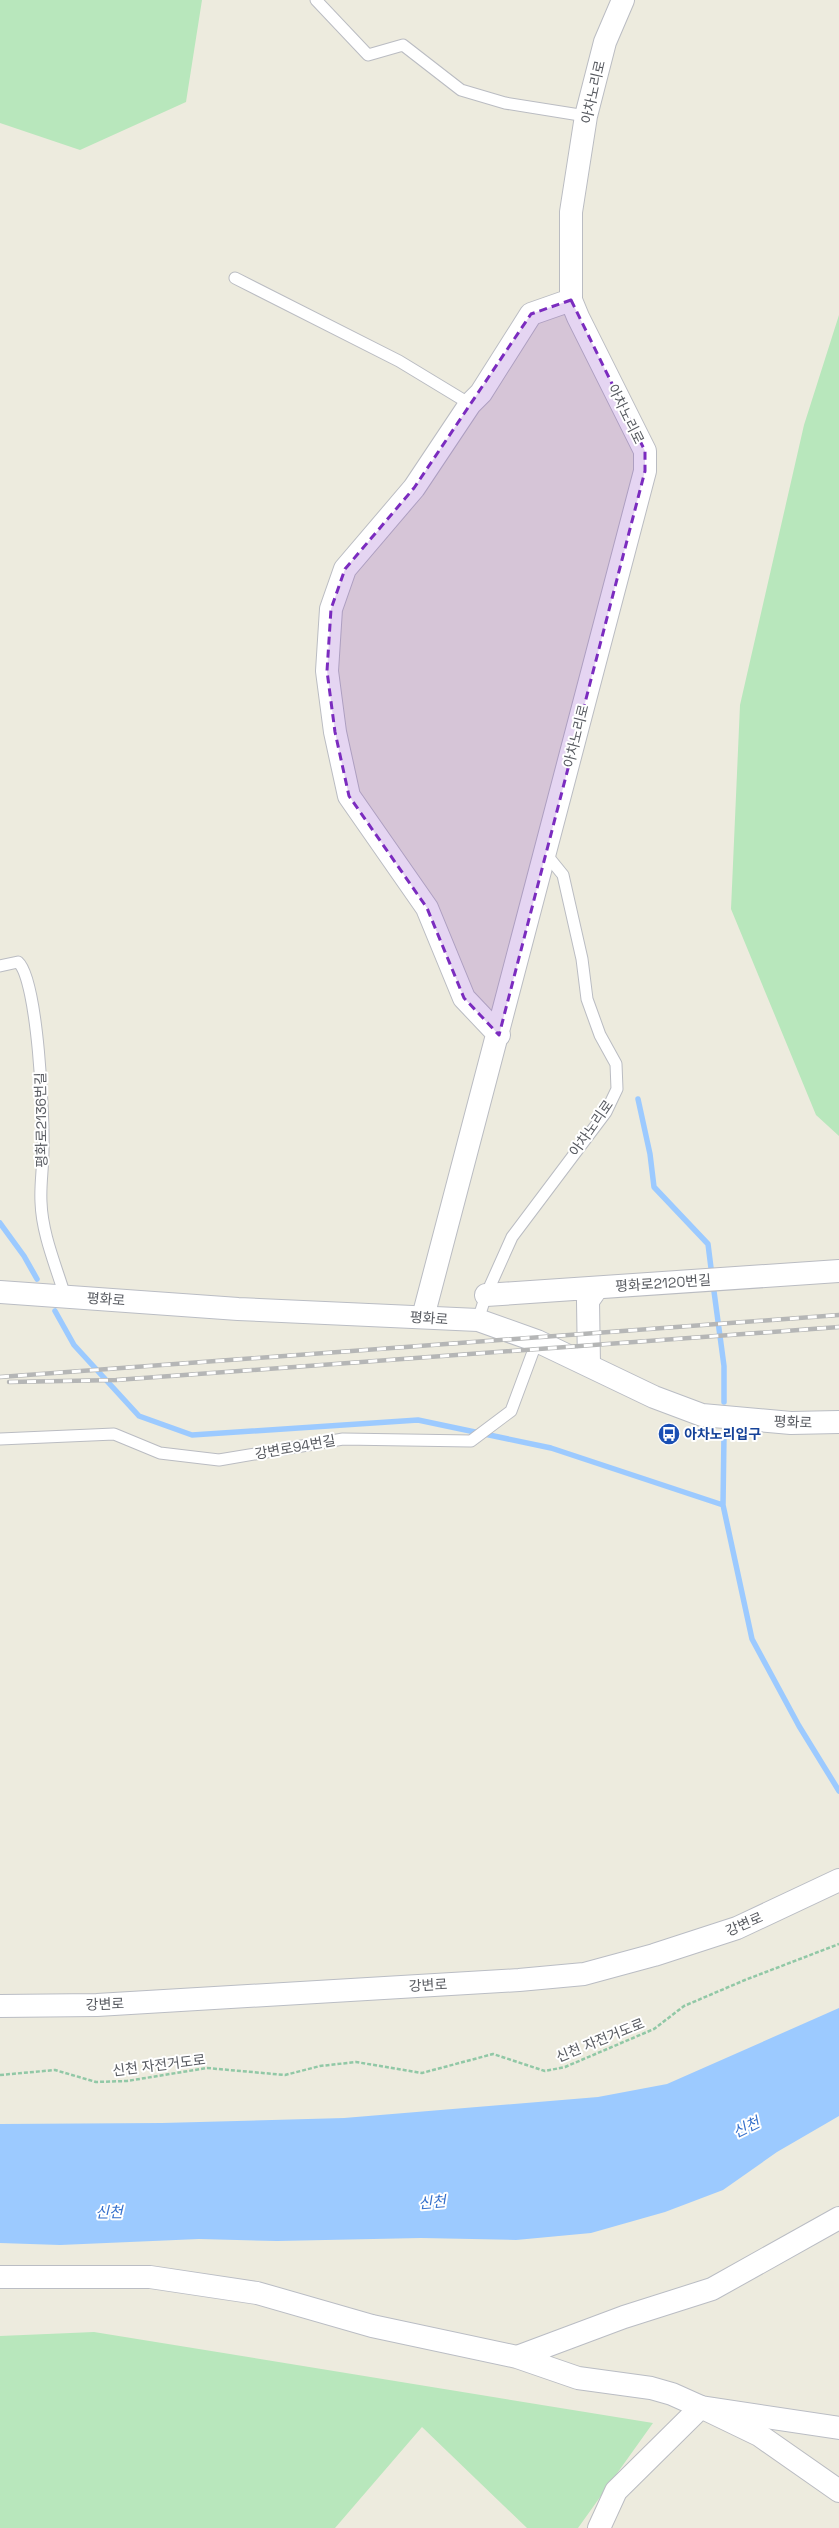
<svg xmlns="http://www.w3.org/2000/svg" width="839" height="2528" font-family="'Space Grotesk','Noto Sans KR',sans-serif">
	<rect width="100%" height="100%" fill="#edebde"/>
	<!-- green -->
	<path fill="#b8e7bc" d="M0,0H202L186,102L80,150L0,123Z
		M839,315V1136L816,1115L731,909L740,705L804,425Z
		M94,2332L653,2423L578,2528H527L422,2427L335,2528H0V2336Z"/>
	<!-- water -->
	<path fill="#9ccaff" d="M839,2008V2116L777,2152L723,2190L665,2212L591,2233L516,2240L421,2238L277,2241L199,2239L60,2245L0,2243V2124L162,2123L344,2118L598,2097L667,2084Z"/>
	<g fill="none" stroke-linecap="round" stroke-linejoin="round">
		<!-- stream -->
		<path stroke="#9ccaff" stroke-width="5.5" d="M638,1099L650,1154L654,1187L708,1244L712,1276
			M0,1223L24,1256L37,1279
			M713,1284L724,1366V1402
			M55,1311L74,1345L139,1416L192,1435L418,1420L551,1448L723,1505L752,1639L799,1726L839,1791
			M723,1505L724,1435"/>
		<!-- lane casing -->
		<g stroke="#babcc2" stroke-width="13">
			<path id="lane" d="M316,0L368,55L403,45L461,90L505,103L586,116
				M235,278L399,361L470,404
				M0,966L18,962C38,979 44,1119 43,1150C43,1168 40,1185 41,1202C42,1234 56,1266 65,1296
				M478,1320L486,1295L512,1237L606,1112L617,1089L616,1064L600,1035L587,999L582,959L563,875L546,854
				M0,1439L114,1434L160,1453L219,1460L343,1439L471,1441L511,1411L537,1341"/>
		</g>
		<!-- street casing -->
		<g stroke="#babcc2" stroke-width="24">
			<path id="street" d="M499,1035L464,998L427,908L349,796L335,732L327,671L331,609L345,569L414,488L470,404L481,393L531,314L571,300
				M486,1295L839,1271
				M423,1317L645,471V451L578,317L571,300V212L586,116L605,42L623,0
				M589,1365L588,1301L597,1288
				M599,2528L616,2491L701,2407L759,2435L839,2491"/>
		</g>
		<!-- secondary casing -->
		<g stroke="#babdc4" stroke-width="24">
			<path id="secondary" d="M0,1292L238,1309L478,1320L537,1341L654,1397L702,1415L791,1423L839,1422
				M0,2006L97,2005L519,1980L584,1974L654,1955L737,1928L839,1880
				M0,2277H150L257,2293L372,2326L517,2357L624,2317L712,2289L839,2218
				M517,2357L578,2378L651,2388L672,2394L701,2407L839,2428"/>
		</g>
		<!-- path -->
		<path stroke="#91c8a6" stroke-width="2.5" stroke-dasharray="4 2" stroke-linecap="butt" d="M0,2075L55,2070L96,2082L127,2081L207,2068L285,2075L320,2066L356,2062L422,2073L493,2054L545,2071L565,2067L654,2029L684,2006L745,1980L839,1944"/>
		<!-- lane -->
		<use href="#lane" stroke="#fff" stroke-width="11"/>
		<!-- street -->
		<use href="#street" stroke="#fff" stroke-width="22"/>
		<!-- secondary -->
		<use href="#secondary" stroke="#fff" stroke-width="22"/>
		<!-- rail casing -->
		<g stroke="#b5b6b6" stroke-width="4.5">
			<path id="rail" d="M0,1377L839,1315
				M9,1382L116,1380L839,1327"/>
		</g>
		<!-- rail -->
		<use href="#rail" stroke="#fff" stroke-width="3" stroke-dasharray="9" stroke-linecap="butt"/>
	</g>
	<!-- marked area -->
	<path fill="#7b2cbf" fill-opacity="0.2" stroke="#7b2cbf" stroke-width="3" stroke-dasharray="8 5" stroke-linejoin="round" d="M571,300L645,451V471L499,1035L464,998L427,908L349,796L335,732L327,671L331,609L345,569L414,488L531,314Z"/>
	<!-- icons -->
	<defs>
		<g id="bus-disc" transform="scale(1.15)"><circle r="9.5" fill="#1a4fb4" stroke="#fff"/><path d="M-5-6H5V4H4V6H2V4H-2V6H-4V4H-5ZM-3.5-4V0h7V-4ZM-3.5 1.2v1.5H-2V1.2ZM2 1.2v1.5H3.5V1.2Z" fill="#fff"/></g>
	</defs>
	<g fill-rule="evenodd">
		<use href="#bus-disc" x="669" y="1434"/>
	</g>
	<g text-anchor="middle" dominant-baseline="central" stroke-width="4" stroke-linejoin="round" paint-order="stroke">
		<!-- street labels -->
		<g font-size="14" fill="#585b61" stroke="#fff">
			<text transform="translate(593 92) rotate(-77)">아차노리로</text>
			<text transform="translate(626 414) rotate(64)">아차노리로</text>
			<text transform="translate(576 736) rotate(-76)">아차노리로</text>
			<text transform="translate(41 1120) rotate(-91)">평화로2136번길</text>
			<text transform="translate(591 1128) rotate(-55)">아차노리로</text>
			<text transform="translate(663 1283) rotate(-4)">평화로2120번길</text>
			<text transform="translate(106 1299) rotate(4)">평화로</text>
			<text transform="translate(429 1318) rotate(4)">평화로</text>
			<text transform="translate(793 1422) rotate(2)">평화로</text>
			<text transform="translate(295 1447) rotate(-10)">강변로94번길</text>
			<text transform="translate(744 1924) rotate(-23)">강변로</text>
			<text transform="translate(428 1985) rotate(-3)">강변로</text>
			<text transform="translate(105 2004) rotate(-2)">강변로</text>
			<text transform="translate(600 2040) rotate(-22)">신천 자전거도로</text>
			<text transform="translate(159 2065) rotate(-7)">신천 자전거도로</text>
		</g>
		<!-- transit labels -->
		<g font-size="14" font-weight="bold" fill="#164399" stroke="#fff" text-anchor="start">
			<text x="684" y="1434">아차노리입구</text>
		</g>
		<!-- water labels -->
		<g font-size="15" font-style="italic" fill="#3570cc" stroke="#fff">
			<text transform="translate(746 2127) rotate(-26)">신천</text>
			<text transform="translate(432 2202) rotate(-5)">신천</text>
			<text transform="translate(109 2212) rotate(-1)">신천</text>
		</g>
	</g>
</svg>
